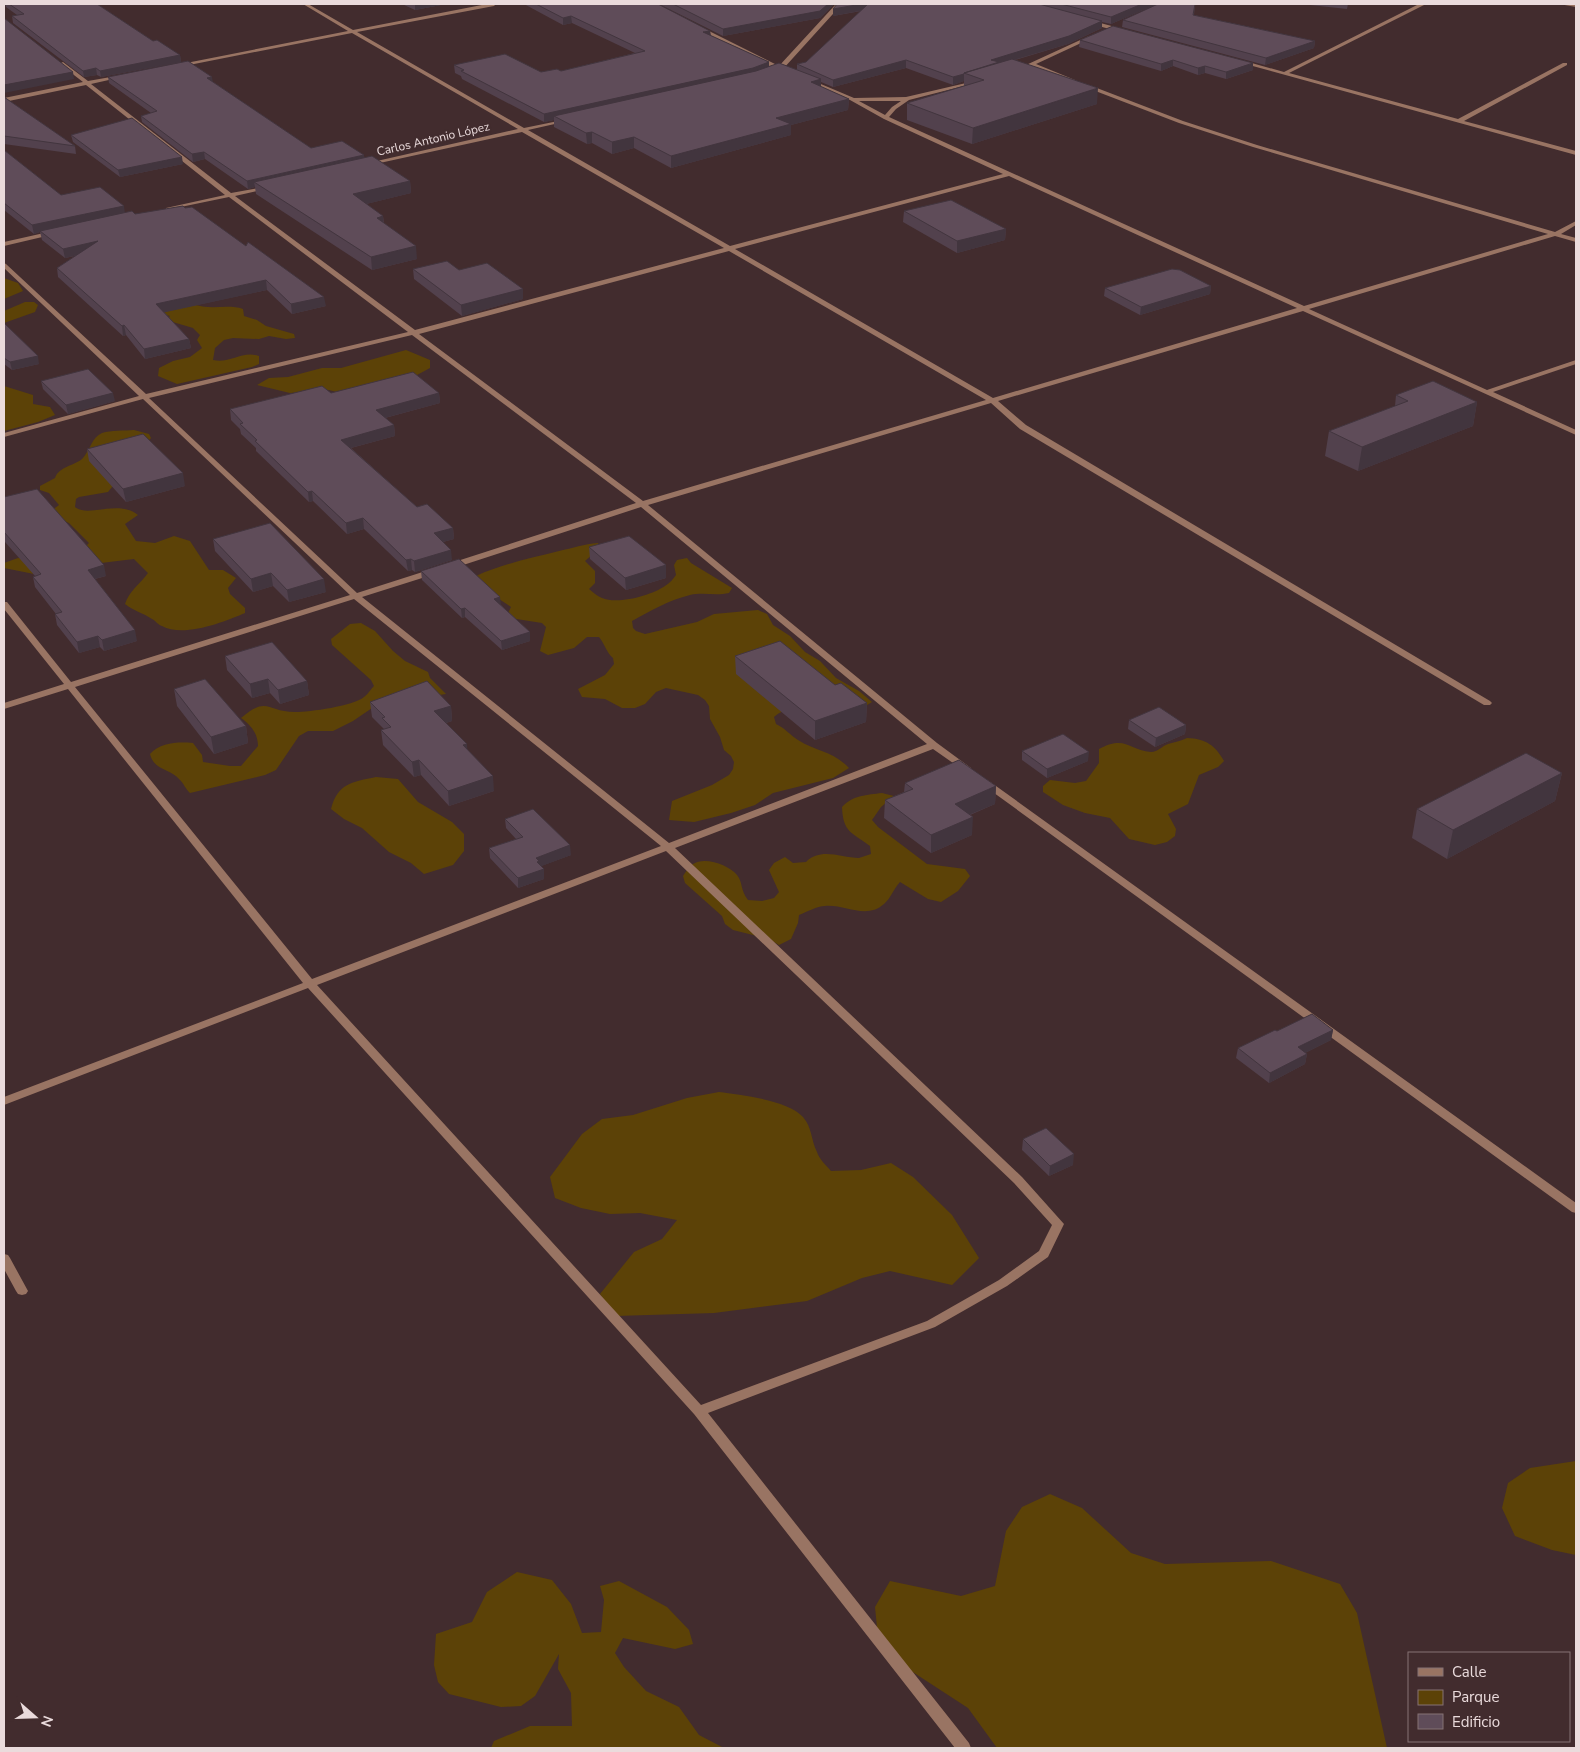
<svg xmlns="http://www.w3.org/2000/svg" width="1580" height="1752" font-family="'Nunito Sans',sans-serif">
	<rect width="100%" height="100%" fill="#422c2e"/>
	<!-- green -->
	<path fill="#5c4207" d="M4,278L18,283L23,291L4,299Z
		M192,291L196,305C211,310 229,304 243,309L244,316L257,320L266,326L294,334L295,338L286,339L269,336L259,339L233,338L224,340L215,348L213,360C230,364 242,350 259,356V364L252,367L177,384L158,376L159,368L173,361L190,357L202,348L197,340L200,335L193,328L166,320L170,316L157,313Z
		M25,302H34L38,305L35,312L4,323V311Z
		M406,350L430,360V368L417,375L344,394L329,390L290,393L257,385L269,378L288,377L322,368H341Z
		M4,386L33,395V404L50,407L55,415L38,422L4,431Z
		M134,430L149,434L151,438L108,492L79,497L76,499L75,507C88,518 119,499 138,515L125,524L136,541L155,543L174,536L190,541L209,570H223L236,578L228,588L230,594L245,608V613C224,622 183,638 162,626C158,625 156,621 152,619C143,613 134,611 125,604C129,591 140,584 148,573L134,559L76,566L44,576L4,568V563L18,558L38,560L79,553L89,543L69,523L47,514L59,505L49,493L40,490V486L55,478C59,466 75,466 83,458C90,450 92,437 102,433C111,430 124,431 134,430Z
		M598,543L600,548L585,561L595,571V583L589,589C593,592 597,596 602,598C618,605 652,595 665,586C670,583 673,579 676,575L674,565L677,560L687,558L691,563L732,588L729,593C716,596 703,592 690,595C669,600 650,611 632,621L633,628L636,631L645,634L697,622L714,614L758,610L767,614L773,625L790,636L805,652L820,661L836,678L859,691L872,702L864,707C839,707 793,699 774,717L776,724C785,728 790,735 798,740C817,752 833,751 849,768L833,778L773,793L755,805L731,813L694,822L669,820L672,801L712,785L729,775L733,769L734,762L731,756L724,750L720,737L710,719L709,706L705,700L698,695L666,688L656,692L645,704L635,708H622L605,699L582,697L578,689L605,675L614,664L613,658C606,652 605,644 599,637H587L574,648L548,655L540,651L546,627L542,623L510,618L508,613L511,607L496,597L476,576C502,564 531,558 559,551C573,548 584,544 598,543Z
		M361,623L375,631L393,651L405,661L428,672L430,678L446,694L378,704L353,721L333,731H308L299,736L276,770L265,775L190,793C185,788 184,784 180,780C170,768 154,771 150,754C161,742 178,742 193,743L202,755L203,762L230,766H241L258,746C258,734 251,725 241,718C268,695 267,712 295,712C310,712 353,706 364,697C368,694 371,689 374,686L371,680L332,645L331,639L350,624Z
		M1187,738C1206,739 1215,745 1224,761L1218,767L1199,775L1188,804L1168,814L1176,829L1175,836L1167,842L1155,845L1129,839L1110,818L1085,813L1063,805L1043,792V786L1050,780L1075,783L1086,781L1099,763V749C1126,735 1128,750 1151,752C1158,752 1162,746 1168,744C1174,742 1181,741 1187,738Z
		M376,777L398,779L418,802L452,822L464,834V851L453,865L424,874L411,863L389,852L362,828L344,819L331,809C338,783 352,782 376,777Z
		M882,793L894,796L881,807L872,820L878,827L927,864L965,869L970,876L958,891L941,902L928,899L900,882C894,888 891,898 884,904C866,920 845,904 825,906C817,906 807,912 799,915L798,923L791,939L779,945L769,939L733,930L725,924L722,916L685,883L683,876C686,871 689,867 693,864C705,856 729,865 737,875C743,882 740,890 748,900L762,901L774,898L779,892L769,870L774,863L785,857L793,863L806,862C821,847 841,858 859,858C863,857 867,855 871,854L870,846C851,832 843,832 842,807C853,795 867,795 882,793Z
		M719,1092C741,1095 788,1100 803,1117C812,1127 811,1140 817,1152C819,1159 826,1165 831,1171L861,1170L891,1163L913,1177L952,1215L979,1258L952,1285L890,1271L862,1278L807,1301L714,1313L615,1316L600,1294L634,1252L662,1239L677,1220L640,1213L610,1214L581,1208L555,1198L550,1177L582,1134L602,1119L633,1115L687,1098Z
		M1576,1461V1555L1552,1550L1515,1536L1502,1508L1508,1483L1530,1468Z
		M1050,1494L1082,1508L1131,1553L1165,1564L1271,1561L1340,1584L1357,1613L1387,1748H997L968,1708L902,1665L878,1637L875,1607L890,1581L961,1596L995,1586L1006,1531L1022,1507Z
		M517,1572L552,1580L571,1604L582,1633L601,1632L604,1600L600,1586L619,1581L667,1607L689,1630L693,1644L675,1649L623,1638L615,1653L624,1667L646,1691L679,1707L699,1735L724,1748H491L494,1741L530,1726H572L571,1693L558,1669L559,1654L535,1696L521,1706L501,1707L449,1694L438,1682L434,1665L436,1634L472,1622L487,1592Z"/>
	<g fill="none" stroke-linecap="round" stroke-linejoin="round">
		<!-- street -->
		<path fill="#997463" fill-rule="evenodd" d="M303,4H308L353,30L487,4H496L494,6L357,32L524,128L568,119V121L528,130L730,246L1003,174L884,119L850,100L807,82L806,81L809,79L854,98L906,97L979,80V82L909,100L896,109L889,117L1304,306L1548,234L1253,147L1179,123L1085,87V85H1089L1183,121L1257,145L1555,232L1576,221V225L1561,234L1576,238V242L1555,236L1309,309L1487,390L1576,360V364L1493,392L1576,430V435L1303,311L998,401L1026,425L1490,701L1492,703L1490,705H1484L1020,429L991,403L648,505L937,743L971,768L969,770H963L933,749L675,848L1022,1177L1064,1224L1048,1257L1007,1286L935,1327L708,1413L969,1743L971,1748H955L694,1414L308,988L4,1105V1097L303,983L68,689L4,709V703L64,684L4,609V602H7L71,682L350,595L143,399L4,437V433L139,396L4,268V263L6,264L146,394L408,332L229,197L166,210V208L225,195L86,85L4,102V98L83,82L61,65V63L63,62L88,81L122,75V77L91,84L231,193L270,186V188L235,196L415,330L724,248L522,132L366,166L365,165L368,163L518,129L352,33L179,67L176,65L348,31ZM859,101H901L892,107L885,115ZM1009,176L1297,308L993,398L735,249ZM729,251L986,400L643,501L419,334ZM412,335L636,503L448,564V568H454L641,507L927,744L669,843L362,597L438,573V569H432L357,593L149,398ZM354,599L661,846L312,979L75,687ZM666,851L1014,1183L1052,1225L1039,1251L999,1280L927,1321L701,1405L317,985Z
			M836,4H842L783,69L787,71L784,73L780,71L773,72V70L775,69L696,28L701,27L779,66Z
			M1419,4H1426L1289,73L1458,119L1563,63H1567V65L1464,121L1576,151V155L1238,62L1241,60L1284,72Z
			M1559,4H1576V7Z
			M1089,20L1123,29L1124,30L1121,32L1087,23L1086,22Z
			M1089,36L1094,37L1036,64L1075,80V82H1071L1026,65Z
			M53,231L55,232V234L4,246V242Z
			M986,780L989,781L1576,1203V1213L1572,1212L983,785L981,783Z
			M4,1254L8,1255L10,1258L28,1291L26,1294L22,1295L18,1294L16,1291L4,1269Z"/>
	</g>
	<!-- wall -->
	<path fill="#52414d" d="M5,4H97L153,41L180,55L181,62L101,77L97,75L84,77L13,23L12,16L17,15L6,7Z
		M402,4H446L415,10Z
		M524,4H658L710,31L711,36L769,62V66L797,70V64L806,62L861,11L833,16L837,4H1157L1111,24L1102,22V28L1068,44L1015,60L1097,104L972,144L907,120V103L964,86V81L953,85L906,68L833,87L821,82V87L849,99L848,110L791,125V135L671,168L634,148L612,154L592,143L587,144L554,127V120L544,122L462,79L461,76L455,73L454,65L541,72L561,71L635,53L572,23L563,25Z
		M659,4H834L820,18L723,36Z
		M1158,4H1195L1194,15L1315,41L1314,48L1265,65L1122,27L1123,20Z
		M1301,4H1348L1347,9Z
		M1080,40L1253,70L1226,79L1205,73L1198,75L1173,66L1161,71L1079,47Z
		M108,77L213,82L311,148L364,155V158L410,181L411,193L366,204L383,216L384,223L417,259L372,270L256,194L255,187L248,189L205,159L193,162L142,122L141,116L151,113L109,83Z
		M4,97L75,146L76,154L4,144Z
		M71,135L183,164L120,177L73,142Z
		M4,150L61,195L125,213L135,214L326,306L292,314L267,290L164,312L189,339L191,348L145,359L126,335L123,336L58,277L57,268L75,256L65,258L42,240L40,232L34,234L4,210Z
		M904,211L1006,229L1005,240L957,253L903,222Z
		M413,269L459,270L523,289V299L462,316L414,279Z
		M1211,286L1210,294L1140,315L1104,296L1105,288Z
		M4,323L39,364L12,370L4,364Z
		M41,381L115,401L68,414L43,389Z
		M331,393H439L440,403L385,418L394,425L395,436L351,448L417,507L453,528L454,539L443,542L452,560L415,572L412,570L408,571L364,529L347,534L313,501L309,502L256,451V448L241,434L240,429L231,420L230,409Z
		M1396,395L1477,402L1473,426L1358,471L1325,456L1329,431L1395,406Z
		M87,449L185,486L126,502L89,461Z
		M4,497L106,576L95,579L137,641L104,651L100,647L79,653L57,625L55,614H56L35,587L33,577L35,576L5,542H4Z
		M213,539L326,592L289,602L273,586L253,592L215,551Z
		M589,547L666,565V578L626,590L590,559Z
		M421,571L501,605L530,632V641L502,650L465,617L462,618L422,580Z
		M225,656L307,681L309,695L280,704L270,693L252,698L227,670Z
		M735,656L835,685L867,703L866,722L815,740L736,674Z
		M174,689L246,726L248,743L214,754L177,706Z
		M370,702L451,706L452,721L446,723L467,750L494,791L449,806L421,775L414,777L383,745L381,730L384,729L372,717Z
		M1129,720L1186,725L1185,734L1155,747L1128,729Z
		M1022,751L1088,761L1047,778L1022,760Z
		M1562,773L1555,801L1447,859L1412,838L1417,809Z
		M905,783L996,786L995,804L970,815L972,835L931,853L884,818L885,800L904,792Z
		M505,819L571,855L541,866L544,879L518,888L490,858L489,848L516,839L506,828Z
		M1333,1030L1331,1040L1305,1053L1307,1054L1305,1064L1269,1083L1236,1058L1238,1048L1277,1031Z
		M1023,1139L1073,1165L1049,1176L1022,1150Z"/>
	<!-- shaded-wall -->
	<path fill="#42353e" d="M415,4H446L415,10Z
		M828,4H834L820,18L723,36V29Z
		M862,4H870V9L833,16V9Z
		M1142,4H1157L1111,24V17Z
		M571,16L572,23L563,25V18Z
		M1102,21V28L1068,44L1000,64L991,60Z
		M710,31L711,38L703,32Z
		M1315,41L1314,48L1265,65L1266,58Z
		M180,55L181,62L101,77L100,71Z
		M906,60V68L833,87V80Z
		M1173,60V66L1161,71V64Z
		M769,62V69L554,116V120L544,122V114Z
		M1253,63V70L1226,79V72Z
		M1205,66V73L1198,75V68Z
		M96,68L97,75L84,77L83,71Z
		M73,72L74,79L4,93V85Z
		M964,74V81L953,85V77Z
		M212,77L213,83L207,78Z
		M821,79V90L811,82Z
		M1098,88L1097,104L972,144L973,128Z
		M849,99L848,110L791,125V135L671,168V156L776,118Z
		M592,132V143L587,144L586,133Z
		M634,137V148L612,154V142Z
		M204,152L205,159L193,162L192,154Z
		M364,155L365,162L254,182L255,187L248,189L247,181Z
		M182,157L183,164L120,177L118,170Z
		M410,181L411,193L354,207L353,194Z
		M124,206L125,214L40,231V232L34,234L32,225Z
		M383,216L384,228L377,218Z
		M1006,229L1005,240L957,253V241Z
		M98,241L100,250L65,258L63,249Z
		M416,246L417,259L372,270L371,257Z
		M266,280L267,290L157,314L156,304Z
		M1211,286L1210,294L1140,315L1141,307Z
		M523,289V299L462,316L461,305Z
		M324,297L326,306L292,314L291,304Z
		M124,325L126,335L123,336L122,326Z
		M189,339L191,348L145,359L144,349Z
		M38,356L39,364L12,370L10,362Z
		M113,393L115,401L68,414L66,405Z
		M439,393L440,403L377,420L376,410Z
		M1477,402L1473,426L1358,471L1362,447Z
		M394,425L395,436L343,450L341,440Z
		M183,473L185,486L126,502L123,489Z
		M312,491L313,501L309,502L308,492Z
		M363,518L364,529L347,534L346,523Z
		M453,528L454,539L435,544L434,533Z
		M451,550L452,560L415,572L414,561Z
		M411,559L412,570L408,571L406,560Z
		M104,565L106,576L90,580L88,570Z
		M666,565V578L626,590L625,578Z
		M271,573L273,586L253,592L251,579Z
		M324,579L326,592L289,602L287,590Z
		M500,597L501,606L494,599Z
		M465,608V617L462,618L461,609Z
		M135,630L137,641L104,651L102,640Z
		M530,632V641L502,650L501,641Z
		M98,636L100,647L79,653L77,642Z
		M268,679L270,693L252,698L250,684Z
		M307,681L309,695L280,704L278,690Z
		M867,703L866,722L815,740V721Z
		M451,706L452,721L436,726L434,711Z
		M1186,725L1185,734L1155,747L1156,738Z
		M246,726L248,743L214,754L211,737Z
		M467,744L468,759L463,745Z
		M1089,752L1088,761L1047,778V769Z
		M419,760L421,775L414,777L412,762Z
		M1562,773L1555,801L1447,859L1453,830Z
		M493,776L494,791L449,806L448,791Z
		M996,786L995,804L954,821L955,804Z
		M973,817L972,835L931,853V835Z
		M570,845L571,855L539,867L544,869V879L518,888V878L536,858Z
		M1333,1030L1331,1040L1297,1057L1298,1047Z
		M1307,1054L1305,1064L1269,1083L1270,1073Z
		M1074,1154L1073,1165L1049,1176L1050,1166Z"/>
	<!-- building -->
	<path fill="#5f4c59" stroke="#42353e" d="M9,4H97L153,41L157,40L180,55L100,71L96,68L83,71L12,16L24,14Z
		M536,4H658L710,31L703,32L769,62L753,68L544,114L461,71L464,70L454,65L505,54L541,72L557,69L561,71L645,51L571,16L563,18Z
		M673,4H828L820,11L723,29Z
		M837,4H862L833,9Z
		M868,4H1039L1102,21L1069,36L991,60L999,62L964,73V74L953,77L906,60L833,80L797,64L806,62Z
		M1061,4H1142L1111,17Z
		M1158,4H1195L1193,15L1315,41L1266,58L1123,20Z
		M4,18L73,72L4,85Z
		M1113,26L1253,63L1226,72L1205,66L1198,68L1173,60L1161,64L1080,40Z
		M1012,59L1098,88L973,128L907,103L984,80L964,73Z
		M188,61L212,77L207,78L311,148L342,141L364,155L247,181L204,152L192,154L141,116L157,111L108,77Z
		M779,63L821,79L811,82L849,99L776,118L791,124L671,156L634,137L612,142L592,132L586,133L554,116L756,71Z
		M4,97L75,146L4,136Z
		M132,118L182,157L118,170L71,135Z
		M4,150L61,195L100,187L124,206L32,225L4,203Z
		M372,156L410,181L353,194L383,216L377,218L416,246L371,257L254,182Z
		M951,200L1006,229L957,241L904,211Z
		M183,206L185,208L192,207L246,246L248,242L324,297L291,304L266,280L156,304L189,339L144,349L124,325L122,326L57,268L98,241L63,249L40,231L132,211L135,214Z
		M447,261L459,270L487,263L523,289L461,305L413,269Z
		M1172,269L1180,270L1211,286L1141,307L1105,288Z
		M4,323L38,356L10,362L4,358Z
		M88,369L113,393L66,405L41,381Z
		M413,372L439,393L376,410L394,425L341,440L417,507L427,504L453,528L434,533L451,550L414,561L411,559L406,560L363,518L346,523L312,491L308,492L255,441L257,440L240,424L243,423L230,409L322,386L331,393Z
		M1433,381L1477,402L1362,447L1329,431L1408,401L1396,395Z
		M143,434L183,473L123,489L87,449Z
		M37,489L104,565L88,570L135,630L102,640L98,636L77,642L55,614L62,612L33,577L41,574L4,532V497Z
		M270,523L324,579L287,590L271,573L251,579L213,539Z
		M629,536L666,565L625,578L589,547Z
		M459,559L500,597L494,599L530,632L501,641L465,608L461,609L421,571Z
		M780,641L835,685L841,683L867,703L815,721L735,656Z
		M272,642L307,681L278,690L268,679L250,684L225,656Z
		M205,679L246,726L211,737L174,689Z
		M427,681L451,706L434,711L467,744L463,745L493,776L448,791L419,760L412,762L381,730L391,727L382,718L385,717L370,702Z
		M1159,707L1186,725L1156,738L1129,720Z
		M1063,734L1089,752L1047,769L1022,751Z
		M1526,753L1562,773L1453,830L1417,809Z
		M959,760L996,786L955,804L973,817L931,835L885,800L913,789L905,783Z
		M533,809L570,845L536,858L539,861L537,862L544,869L518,878L489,848L523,837L505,819Z
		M1312,1014L1333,1030L1298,1047L1307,1054L1270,1073L1238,1048L1275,1030L1277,1031Z
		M1046,1128L1074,1154L1050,1166L1023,1139Z"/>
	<g text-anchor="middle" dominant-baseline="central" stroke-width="4" stroke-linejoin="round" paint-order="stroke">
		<!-- far-street labels -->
		<g font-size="12" fill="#eadbdc" stroke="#422c2e">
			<text transform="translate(433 139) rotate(-13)">Carlos Antonio López</text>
		</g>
	</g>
	<!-- border -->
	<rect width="1580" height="1752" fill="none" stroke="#eadbdc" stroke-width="10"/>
	<!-- legend -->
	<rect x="1408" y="1652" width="162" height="90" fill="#422c2e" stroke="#857274"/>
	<rect x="1418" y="1668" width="25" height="8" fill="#997463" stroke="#857274"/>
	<text x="1452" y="1677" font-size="15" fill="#eadbdc">Calle</text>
	<rect x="1418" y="1690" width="25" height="15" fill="#5c4207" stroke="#857274"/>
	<text x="1452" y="1702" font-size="15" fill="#eadbdc">Parque</text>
	<rect x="1418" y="1714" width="25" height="15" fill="#5f4c59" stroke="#857274"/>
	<text x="1452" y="1727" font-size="15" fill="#eadbdc">Edificio</text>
	<!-- north arrow -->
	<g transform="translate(35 1717) rotate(110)" stroke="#422c2e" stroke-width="4" paint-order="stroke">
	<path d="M0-4L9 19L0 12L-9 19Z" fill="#eadbdc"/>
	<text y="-8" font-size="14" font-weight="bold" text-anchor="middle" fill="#eadbdc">N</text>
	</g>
</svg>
